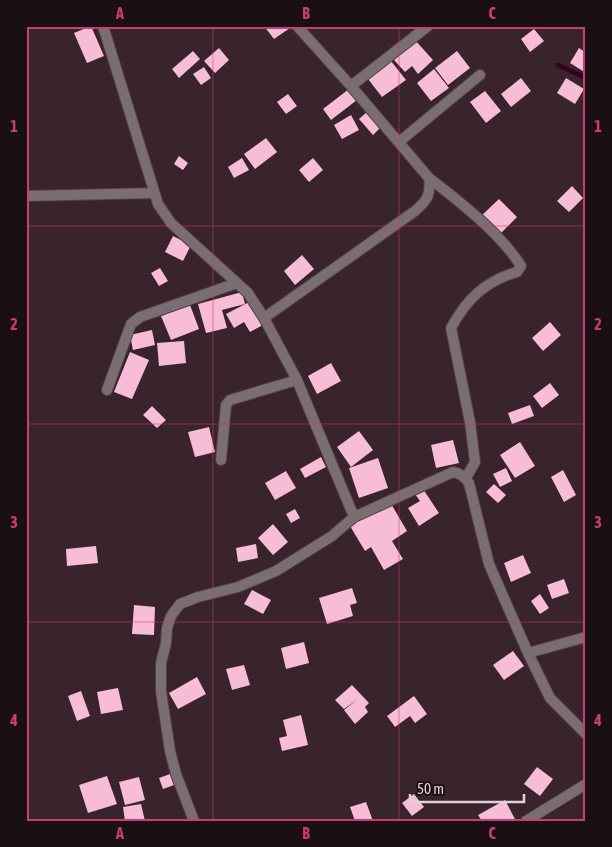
<svg xmlns="http://www.w3.org/2000/svg" width="612" height="847" font-family="'Asap Condensed',sans-serif">
	<rect width="100%" height="100%" fill="#39232d"/>
	<g fill="none" stroke-linecap="round" stroke-linejoin="round">
		<!-- stream -->
		<path stroke="#33001e" stroke-width="4.5" d="M558,65L586,78"/>
	</g>
	<!-- building -->
	<path fill="#f7bdd7" d="M91,26L104,56L87,63L74,33Z
		M264,26H288L290,28L274,39Z
		M534,29L544,41L530,52L521,39Z
		M415,40L433,60L418,74L412,66L405,72L394,60Z
		M219,48L229,60L215,73L204,61Z
		M579,48L586,53V73L570,63Z
		M193,51L200,59L179,78L172,69Z
		M457,51L470,68L448,85L435,68Z
		M391,61L406,80L382,97L368,79Z
		M204,67L211,78L201,85L193,74Z
		M434,69L449,88L431,101L417,83Z
		M521,78L531,91L511,107L501,94Z
		M566,78L584,89L575,104L557,93Z
		M349,89L357,100L331,120L323,109Z
		M485,91L501,111L486,123L470,102Z
		M288,94L297,106L286,114L277,102Z
		M368,111L382,126L373,135L359,119Z
		M351,115L359,130L342,139L334,125Z
		M266,138L277,152L255,169L244,154Z
		M179,156L188,163L183,170L174,164Z
		M242,158L249,170L234,178L228,167Z
		M313,158L323,170L309,182L299,170Z
		M572,186L583,198L569,212L557,201Z
		M499,199L517,217L499,235L480,217Z
		M173,236L191,245L183,261L165,252Z
		M302,255L314,269L295,285L284,271Z
		M160,268L168,281L159,286L151,273Z
		M242,292L245,304L222,310L227,328L206,333L198,304Z
		M249,302L263,325L250,332L244,322L234,328L226,314Z
		M190,305L199,329L171,340L161,316Z
		M550,322L561,335L543,351L532,338Z
		M152,330L155,345L133,350L130,335Z
		M184,341L186,363L159,366L157,343Z
		M130,352L149,360L132,399L114,392Z
		M331,363L341,381L317,394L308,376Z
		M550,383L559,395L542,408L533,396Z
		M530,405L534,416L512,424L508,413Z
		M152,406L166,420L157,428L143,415Z
		M209,427L215,452L195,457L188,432Z
		M359,431L373,450L351,467L337,447Z
		M453,440L459,463L436,468L431,445Z
		M520,442L535,466L515,478L500,455Z
		M321,457L326,467L305,478L300,469Z
		M378,458L388,488L359,498L349,468Z
		M506,468L512,481L500,487L493,474Z
		M563,470L576,495L564,502L551,477Z
		M286,471L296,488L275,500L265,483Z
		M494,484L506,495L498,503L486,492Z
		M423,489L439,513L419,526L408,508L420,501L415,494Z
		M390,502L407,531L392,541L403,559L384,570L371,547L365,551L350,526Z
		M295,509L300,518L291,523L286,514Z
		M273,524L288,542L273,555L258,538Z
		M256,544L258,558L238,562L236,548Z
		M96,546L98,563L67,566L66,549Z
		M523,555L531,573L511,582L504,563Z
		M564,579L569,593L552,599L547,585Z
		M352,588L357,603L350,605L353,616L327,624L319,598Z
		M252,590L271,600L263,614L244,604Z
		M540,594L549,608L540,614L531,601Z
		M134,605L155,607L154,635L132,634Z
		M304,642L309,663L286,669L281,648Z
		M513,651L524,666L504,680L493,665Z
		M244,665L250,685L232,690L226,669Z
		M197,677L206,694L178,709L169,693Z
		M352,685L369,703L365,707L368,712L355,724L344,710L358,699L344,709L335,700Z
		M118,688L123,710L101,714L97,692Z
		M81,691L90,716L77,721L68,696Z
		M414,696L427,714L415,723L410,716L395,727L387,716Z
		M301,715L308,745L282,751L279,738L287,736L283,720Z
		M537,767L553,779L540,796L524,784Z
		M170,774L174,785L163,789L159,778Z
		M107,776L117,804L88,813L79,785Z
		M139,777L145,800L125,805L119,782Z
		M414,794L424,807L412,816L402,803Z
		M505,800L516,821H482L478,815Z
		M366,802L373,821H355L350,807Z
		M141,804L145,821H125L123,807Z"/>
	<g fill="none" stroke-linecap="round" stroke-linejoin="round">
		<!-- street casing -->
		<g stroke="#543f48" stroke-width="12">
			<path id="street" d="M103,26L158,204L171,223L248,293L264,318
				M297,26L351,86L429,178C431,194 428,200 415,211L264,318L297,380L354,517L453,472C460,473 465,477 469,483L489,564L528,653L586,637
				M351,86L428,26
				M399,142L480,75
				M429,178C459,201 501,234 521,266L517,272C485,281 466,300 451,328L470,422L475,462L466,478
				M26,196L154,193
				M107,390L131,324L140,317L237,283
				M221,460L226,405L230,400L297,380
				M528,653L550,698L586,734
				M194,821L176,774L170,751L161,691V663L166,643L167,628L171,616L180,604L198,597L238,587L276,571L332,536L354,517
				M526,821L586,784"/>
		</g>
		<!-- street -->
		<use href="#street" stroke="#7a6e73" stroke-width="10"/>
	</g>
	<!-- grid -->
	<path fill="none" stroke="#c83d74" stroke-width="1" stroke-opacity="0.55" d="M213,26V821M399,26V821M26,226H586M26,424H586M26,622H586"/>
	<!-- border -->
	<rect width="612" height="847" fill="none" stroke="#1a1014" stroke-width="55"/>
	<!-- scale -->
	<path d="M410 794v8h114v-8" fill="none" stroke="#e1d2d8" stroke-width="2.5"/>
	<text x="417" y="794" font-size="15" fill="#e1d2d8" stroke="#1a1014" stroke-width="4" paint-order="stroke">50 m</text>
	<rect x="28" y="28" width="556" height="792" fill="none" stroke="#c83d74" stroke-width="2"/>
	<g font-size="16" text-anchor="middle" font-weight="bold" fill="#c83d74">
		<text x="120" y="19">A</text>
		<text x="306" y="19">B</text>
		<text x="492" y="19">C</text>
		<text x="14" y="132">1</text>
		<text x="598" y="132">1</text>
		<text x="14" y="330">2</text>
		<text x="598" y="330">2</text>
		<text x="14" y="528">3</text>
		<text x="598" y="528">3</text>
		<text x="14" y="726">4</text>
		<text x="598" y="726">4</text>
		<text x="120" y="839">A</text>
		<text x="306" y="839">B</text>
		<text x="492" y="839">C</text>
	</g>
</svg>
